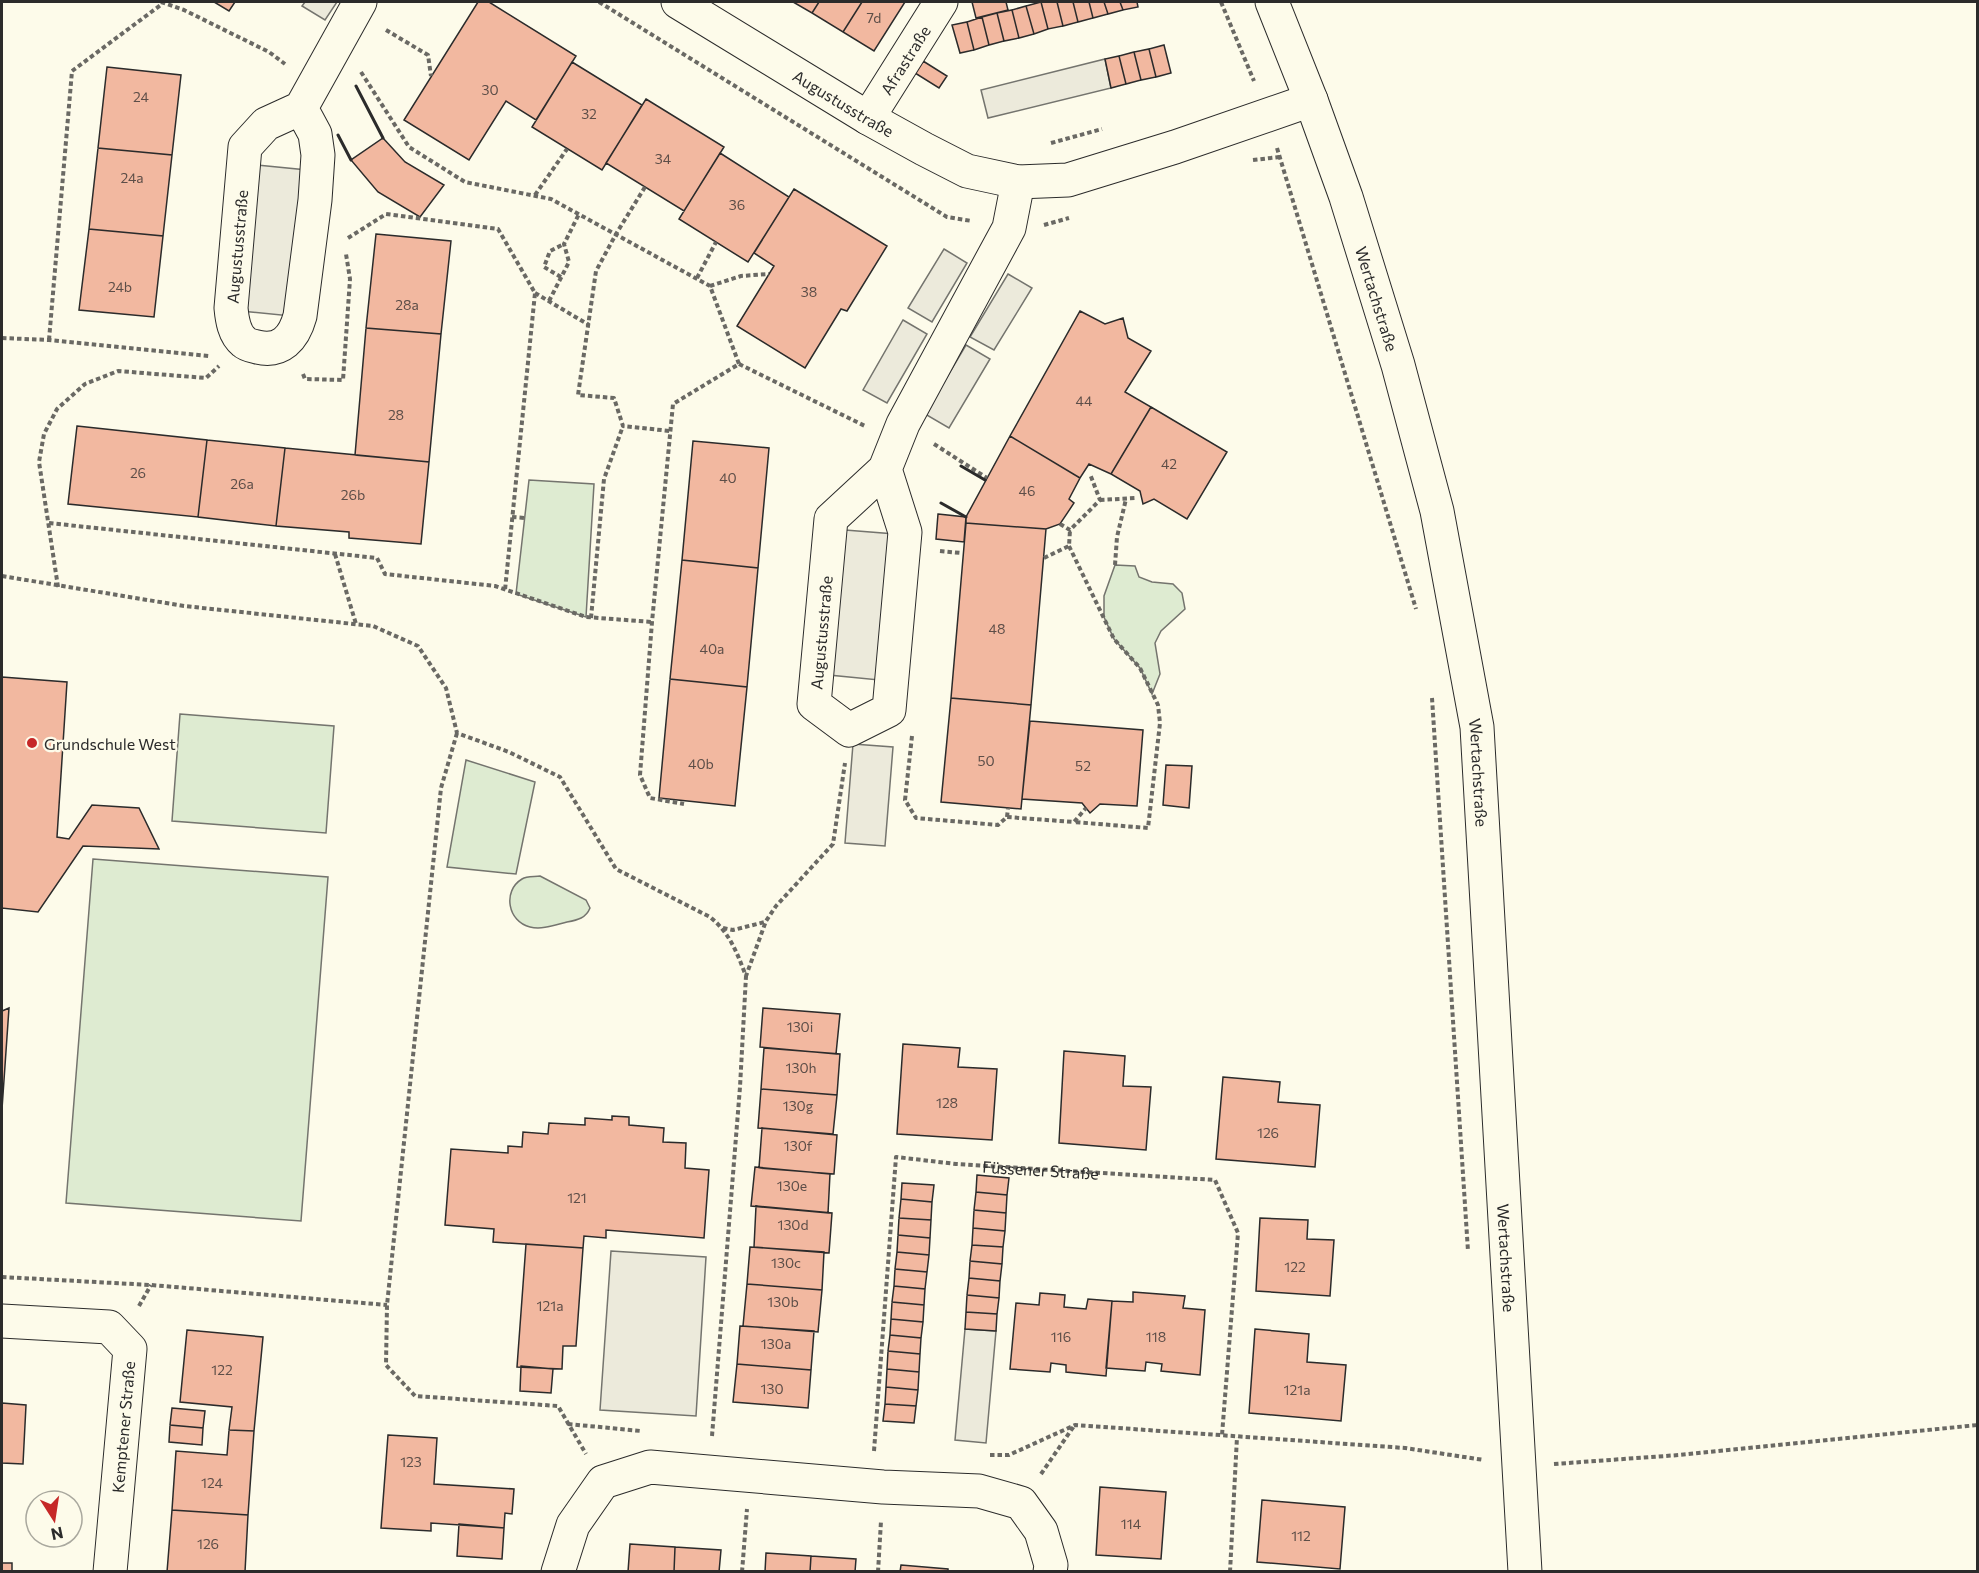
<svg xmlns="http://www.w3.org/2000/svg" width="1979" height="1573" font-family="Commissioner,sans-serif">
	<rect width="100%" height="100%" fill="#fdfbea"/>
	<!-- green -->
	<path fill="#deebd1" stroke="#74746e" stroke-width="1.5" d="M529,480L594,484L586,617L516,594Z
		M1115,565L1135,566L1139,577L1152,582L1173,584L1182,593L1185,609L1161,631L1155,643L1160,674L1152,694L1140,668L1114,639L1104,617V596Z
		M180,714L334,726L326,833L172,821Z
		M466,760L535,782L516,874L447,867Z
		M93,859L328,877L301,1221L66,1203Z
		M540,876L586,900L590,908C586,918 578,920 567,922C555,925 542,930 530,927C508,922 502,891 522,879C527,876 535,877 540,876Z"/>
	<!-- parking -->
	<path fill="#eceadb" stroke="#74746e" stroke-width="1.5" d="M305,2H337L325,20L302,6Z
		M1105,59L1111,88L988,118L981,90Z
		M257,165L307,170L291,316L241,311Z
		M944,249L967,263L932,322L908,308Z
		M1008,274L1032,288L994,350L970,337Z
		M903,320L927,334L887,403L863,390Z
		M966,345L990,359L949,428L925,414Z
		M845,530L895,534L879,680L829,675Z
		M853,744L893,747L885,846L845,843Z
		M611,1251L706,1257L696,1416L600,1410Z
		M965,1329L996,1331L986,1443L955,1440Z"/>
	<!-- building -->
	<path fill="#f2b8a0" stroke="#2b2b2b" stroke-width="1.5" d="M214,2H235L229,11Z
		M478,2H489L576,56L536,120L506,101L469,160L404,120Z
		M793,2H819L812,13Z
		M819,2H862L843,32L812,13Z
		M862,2H905L874,51L843,32Z
		M972,2H1006L1008,10L976,18Z
		M1041,2H1057L1063,26L1048,29Z
		M1041,2L1048,29L1034,34L1026,6Z
		M1057,2H1073L1078,22L1063,26Z
		M1073,2H1089L1093,18L1078,22Z
		M1089,2H1104L1108,14L1093,18Z
		M1104,2H1120L1123,10L1108,14Z
		M1120,2H1137L1138,7L1123,10Z
		M1026,6L1034,34L1019,38L1012,10Z
		M1012,10L1019,38L1004,41L997,13Z
		M997,13L1004,41L989,45L982,17Z
		M982,17L989,45L974,50L967,22Z
		M967,22L974,50L960,53L952,25Z
		M1164,45L1171,73L1156,77L1149,49Z
		M1149,49L1156,77L1141,80L1134,52Z
		M1134,52L1141,80L1126,84L1119,56Z
		M1119,56L1126,84L1111,88L1105,59Z
		M923,61L947,76L939,88L915,73Z
		M572,62L642,105L602,170L532,127Z
		M107,67L181,75L172,155L98,148Z
		M646,99L724,147L684,211L606,163Z
		M383,138L405,162L444,185L420,217L378,192L351,160Z
		M98,148L172,155L163,236L89,229Z
		M720,153L789,197L748,262L679,219Z
		M794,189L887,246L847,311L841,309L805,368L737,326L774,266L754,253Z
		M89,229L163,236L154,317L79,310Z
		M376,234L451,241L441,334L366,328Z
		M1080,311L1105,324L1123,318L1128,338L1151,351L1125,392L1151,407L1111,474L1089,464L1080,478L1010,436Z
		M366,328L441,334L429,462L355,455Z
		M1151,407L1227,452L1187,519L1154,499L1143,504L1140,491L1111,474Z
		M77,426L207,440L198,517L68,504Z
		M1010,436L1080,478L1069,499L1074,503L1060,524L1046,529L966,523V517Z
		M207,440L285,448L276,526L198,517Z
		M693,441L769,448L758,568L682,560Z
		M285,448L429,462L421,544L349,538V532L276,526Z
		M938,514L966,517L964,542L936,539Z
		M966,523L1046,529L1031,705L951,698Z
		M682,560L758,568L747,687L670,679Z
		M2,677L67,682L57,837L69,839L92,805L139,808L159,849L83,846L38,912L2,908V911Z
		M670,679L747,687L735,806L659,798Z
		M951,698L1031,705L1021,809L941,802Z
		M1030,721L1143,730L1137,806L1100,804L1090,813L1082,803L1022,799Z
		M1166,765L1192,766L1189,808L1163,805Z
		M9,1008L2,1109V1011Z
		M763,1008L840,1014L836,1054L760,1047Z
		M903,1044L960,1048L958,1067L997,1069L992,1140L897,1134Z
		M764,1048L840,1054L837,1095L761,1089Z
		M1064,1051L1125,1056L1123,1086L1151,1087L1146,1150L1059,1143Z
		M1223,1077L1280,1082L1278,1102L1320,1105L1315,1167L1216,1159Z
		M761,1089L837,1095L833,1134L758,1128Z
		M612,1116L629,1117V1125L664,1128L663,1142L686,1143L685,1168L709,1170L704,1238L606,1230V1238L584,1236L583,1248L493,1242L494,1229L445,1225L451,1149L508,1153V1146L522,1147L523,1132L548,1134L549,1123L585,1125V1118L612,1120Z
		M762,1128L837,1135L834,1174L759,1168Z
		M755,1167L830,1174L828,1213L751,1206Z
		M977,1175L1009,1178L1007,1195L976,1192Z
		M902,1183L934,1185L932,1202L901,1199Z
		M976,1192L1007,1195L1006,1213L974,1210Z
		M901,1199L932,1202L931,1220L899,1218Z
		M756,1206L832,1213L829,1253L754,1247Z
		M974,1210L1006,1213L1005,1231L973,1228Z
		M899,1218L931,1220L930,1238L898,1235Z
		M1260,1218L1308,1220L1307,1239L1334,1240L1330,1296L1256,1291Z
		M973,1228L1005,1231L1003,1247L972,1245Z
		M898,1235L930,1238L929,1255L897,1252Z
		M526,1244L583,1248L576,1346H563L562,1369L517,1367Z
		M972,1245L1003,1247L1002,1264L970,1261Z
		M750,1247L824,1252L822,1290L747,1284Z
		M897,1252L929,1255L927,1272L895,1269Z
		M970,1261L1002,1264L1000,1281L969,1278Z
		M895,1269L927,1272L925,1289L894,1286Z
		M969,1278L1000,1281L999,1298L967,1295Z
		M747,1284L822,1290L818,1332L743,1326Z
		M894,1286L925,1289L924,1305L892,1302Z
		M1133,1292L1185,1296L1183,1308L1205,1310L1200,1375L1161,1371L1162,1364L1146,1362L1145,1371L1106,1368L1112,1301L1133,1302Z
		M1040,1293L1065,1295L1064,1307L1086,1309L1088,1299L1112,1301L1106,1376L1066,1372V1365L1051,1363L1050,1372L1010,1369L1016,1303L1039,1305Z
		M967,1295L999,1298L997,1314L966,1312Z
		M892,1302L924,1305L923,1322L891,1319Z
		M966,1312L997,1314L996,1331L965,1329Z
		M891,1319L923,1322L921,1338L890,1335Z
		M740,1326L814,1331L811,1370L737,1364Z
		M1255,1329L1309,1334L1307,1362L1346,1365L1341,1421L1249,1413Z
		M187,1330L263,1337L254,1431L229,1430L232,1407L180,1402Z
		M890,1335L921,1338L920,1354L888,1351Z
		M888,1351L920,1354L919,1372L887,1369Z
		M737,1364L811,1370L808,1408L733,1402Z
		M521,1366L553,1369L551,1393L520,1391Z
		M887,1369L919,1372L918,1390L886,1387Z
		M886,1387L918,1390L916,1406L885,1404Z
		M2,1403L26,1405L23,1464L2,1463Z
		M885,1404L916,1406L914,1423L883,1421Z
		M172,1408L205,1411L203,1428L170,1425Z
		M170,1425L203,1428L202,1445L169,1442Z
		M229,1430L254,1431L248,1515L172,1510L176,1451L227,1455Z
		M388,1435L437,1438L434,1484L514,1489L512,1514L505,1513L504,1528L431,1523V1531L381,1528Z
		M1100,1487L1166,1492L1161,1559L1096,1555Z
		M1262,1500L1345,1507L1340,1569L1257,1562Z
		M172,1510L248,1515L245,1572H167Z
		M459,1524L504,1528L502,1559L457,1556Z
		M630,1544L675,1547L674,1572H628Z
		M675,1547L721,1550L719,1572H674Z
		M766,1553L811,1556L810,1572H765Z
		M811,1556L856,1559L855,1572H810Z
		M2,1563H12V1572H2Z
		M901,1565L948,1569V1572H900Z"/>
	<g fill="none" stroke-linecap="round" stroke-linejoin="round">
		<!-- minor casing -->
		<g stroke="#2b2b2b" stroke-width="35">
			<g id="minor">
				<path id="s2" d="M678,2L868,118L924,149L967,171L1018,182L1068,180L1175,147L1311,100"/>
				<path id="s3" d="M1272,2L1311,100L1346,197L1398,365L1437,511L1477,727L1525,1572"/>
				<path id="s4" d="M301,108L315,134L318,155L315,200L300,316C294,338 281,353 257,347C253,346 247,345 244,342C234,334 232,319 231,308L245,147L266,124L301,108L360,2"/>
				<path id="s5" d="M868,118L941,2"/>
				<path id="s6" d="M885,469L905,532L889,710L849,730L814,704L831,519L885,469L903,424L1009,228L1018,182"/>
				<path d="M2,1321L109,1327L130,1349L110,1572"/>
				<path d="M558,1572L573,1525L603,1482L650,1467L883,1487L979,1491L1021,1503L1041,1531L1051,1565L1050,1572"/>
			</g>
		</g>
		<!-- path -->
		<g stroke="#6a6964" stroke-width="4" stroke-dasharray="4.5 3" stroke-linecap="butt">
			<path d="M161,2L184,10L269,52L285,64"/>
			<path d="M599,2L947,217L972,221"/>
			<path d="M1221,2L1254,81"/>
			<path d="M386,30L428,55L431,76"/>
			<path d="M361,72L409,147L465,182L551,199L710,286L739,364L673,404L652,622L640,775L650,798L684,804"/>
			<path d="M1051,143L1102,129"/>
			<path d="M1277,148L1416,609"/>
			<path d="M1253,160L1280,157"/>
			<path d="M645,187L616,234L596,271L578,395L614,398L623,426L670,431"/>
			<path d="M535,195L567,149"/>
			<path d="M1044,225L1069,218"/>
			<path d="M348,238L386,214L498,229L535,293L505,590"/>
			<path d="M561,277L544,267L550,251L564,244"/>
			<path d="M697,278L716,242"/>
			<path d="M710,286L741,276L769,274"/>
			<path d="M535,293L589,325"/>
			<path d="M549,301L569,262L564,244L579,214"/>
			<path d="M2,338L49,340L209,356"/>
			<path d="M49,340L72,71L162,4"/>
			<path d="M739,364L865,426"/>
			<path d="M303,374L305,379L343,380L350,279L346,254"/>
			<path d="M934,444L987,478"/>
			<path d="M1100,500L1135,498"/>
			<path d="M512,517L525,518"/>
			<path d="M49,523L377,558L385,574L495,586L586,617L652,622"/>
			<path d="M1060,524L1070,530L1100,500L1090,474"/>
			<path d="M1069,546L1114,639L1140,668L1158,705L1160,723L1148,828L1074,822"/>
			<path d="M940,551L961,553"/>
			<path d="M335,554L356,624"/>
			<path d="M1044,558L1069,546L1070,530"/>
			<path d="M1115,565L1117,537L1126,499"/>
			<path d="M2,576L184,606L373,626L418,646L446,688L457,733L509,752L560,777L616,869L710,917C730,933 737,953 746,976L766,921L776,906L833,844L845,763"/>
			<path d="M58,587L39,462L44,434L57,409L85,384L118,371L206,378L219,366"/>
			<path d="M591,618L604,479L623,426"/>
			<path d="M1432,698L1468,1251"/>
			<path d="M457,733L441,788L387,1305L386,1365L415,1396L558,1406L586,1454"/>
			<path d="M912,736L905,800L916,818L998,825L1007,817L1074,822L1086,808"/>
			<path d="M1007,817L1008,808"/>
			<path d="M723,928L733,930L765,922"/>
			<path d="M2,1277L151,1285L387,1305"/>
			<path d="M139,1306L151,1285"/>
			<path d="M568,1424L641,1431"/>
			<path d="M712,1436L740,1087L746,976"/>
			<path id="s1" d="M874,1451L896,1157L956,1164L1215,1180L1238,1233L1222,1435"/>
			<path d="M990,1455H1009L1075,1425L1405,1448L1484,1460"/>
			<path d="M1554,1464L1679,1455L1978,1425"/>
			<path d="M1041,1474L1074,1426"/>
			<path d="M742,1572L747,1509"/>
			<path d="M878,1572L881,1521"/>
			<path d="M1230,1572L1237,1437"/>
		</g>
		<!-- minor -->
		<use href="#minor" stroke="#fdfbea" stroke-width="33"/>
		<!-- wall -->
		<path stroke="#2b2b2b" stroke-width="3" d="M356,86L383,138
			M338,135L351,160
			M961,466L985,480
			M941,503L966,517"/>
	</g>
	<!-- markers -->
	<circle fill="#c62828" stroke="#fdfbea" stroke-width="2" cx="32" cy="743" r="6"/>
	<g text-anchor="middle" dominant-baseline="central" stroke-width="4.5" stroke-linejoin="round" paint-order="stroke">
		<!-- number labels -->
		<g font-size="14" fill="#5d4e48">
			<text x="874" y="17">7d</text>
			<text x="490" y="89">30</text>
			<text x="141" y="96">24</text>
			<text x="589" y="113">32</text>
			<text x="663" y="158">34</text>
			<text x="132" y="177">24a</text>
			<text x="737" y="204">36</text>
			<text x="120" y="286">24b</text>
			<text x="809" y="291">38</text>
			<text x="407" y="304">28a</text>
			<text x="1084" y="400">44</text>
			<text x="396" y="414">28</text>
			<text x="1169" y="463">42</text>
			<text x="138" y="472">26</text>
			<text x="728" y="477">40</text>
			<text x="242" y="483">26a</text>
			<text x="1027" y="490">46</text>
			<text x="353" y="494">26b</text>
			<text x="997" y="628">48</text>
			<text x="712" y="648">40a</text>
			<text x="986" y="760">50</text>
			<text x="701" y="763">40b</text>
			<text x="1083" y="765">52</text>
			<text x="800" y="1026">130i</text>
			<text x="801" y="1067">130h</text>
			<text x="947" y="1102">128</text>
			<text x="798" y="1105">130g</text>
			<text x="1268" y="1132">126</text>
			<text x="798" y="1145">130f</text>
			<text x="792" y="1185">130e</text>
			<text x="577" y="1197">121</text>
			<text x="793" y="1224">130d</text>
			<text x="786" y="1262">130c</text>
			<text x="1295" y="1266">122</text>
			<text x="783" y="1301">130b</text>
			<text x="550" y="1305">121a</text>
			<text x="1061" y="1336">116</text>
			<text x="1156" y="1336">118</text>
			<text x="776" y="1343">130a</text>
			<text x="222" y="1369">122</text>
			<text x="772" y="1388">130</text>
			<text x="1297" y="1389">121a</text>
			<text x="411" y="1461">123</text>
			<text x="212" y="1482">124</text>
			<text x="1131" y="1523">114</text>
			<text x="1301" y="1535">112</text>
			<text x="208" y="1543">126</text>
		</g>
		<!-- street labels -->
		<g font-size="16" fill="#2b2b2b" stroke="#fdfbea">
			<text stroke="none"><textPath href="#s5" startOffset="69">Afrastraße</textPath></text>
			<text stroke="none"><textPath href="#s2" startOffset="194">Augustusstraße</textPath></text>
			<text stroke="none"><textPath href="#s4" startOffset="386">Augustusstraße</textPath></text>
			<text stroke="none"><textPath href="#s3" startOffset="315">Wertachstraße</textPath></text>
			<text stroke="none"><textPath href="#s6" startOffset="405">Augustusstraße</textPath></text>
			<text stroke="none"><textPath href="#s3" startOffset="801">Wertachstraße</textPath></text>
			<text stroke="none"><textPath href="#s1" startOffset="440">Füssener Straße</textPath></text>
			<text stroke="none"><textPath href="#s3" startOffset="1287">Wertachstraße</textPath></text>
			<text transform="translate(123 1427) rotate(-85)">Kemptener Straße</text>
		</g>
		<!-- poi labels -->
		<g font-size="16" fill="#2b2b2b" stroke="#fdfbea" text-anchor="start">
			<text x="44" y="743">Grundschule West</text>
		</g>
	</g>
	<!-- border -->
	<rect width="1979" height="1573" fill="none" stroke="#2b2b2b" stroke-width="6"/>
	<!-- north arrow -->
	<g transform="translate(54 1519) rotate(168)"><circle r="28" fill="#fdfbea" stroke="#a9a89e" stroke-width="1.5"/>
	<path d="M0-4.5L10 22L0 15L-10 22Z" fill="#c62828"/>
	<text y="-9" font-size="16" font-weight="bold" text-anchor="middle" fill="#2b2b2b">N</text>
	</g>
</svg>
